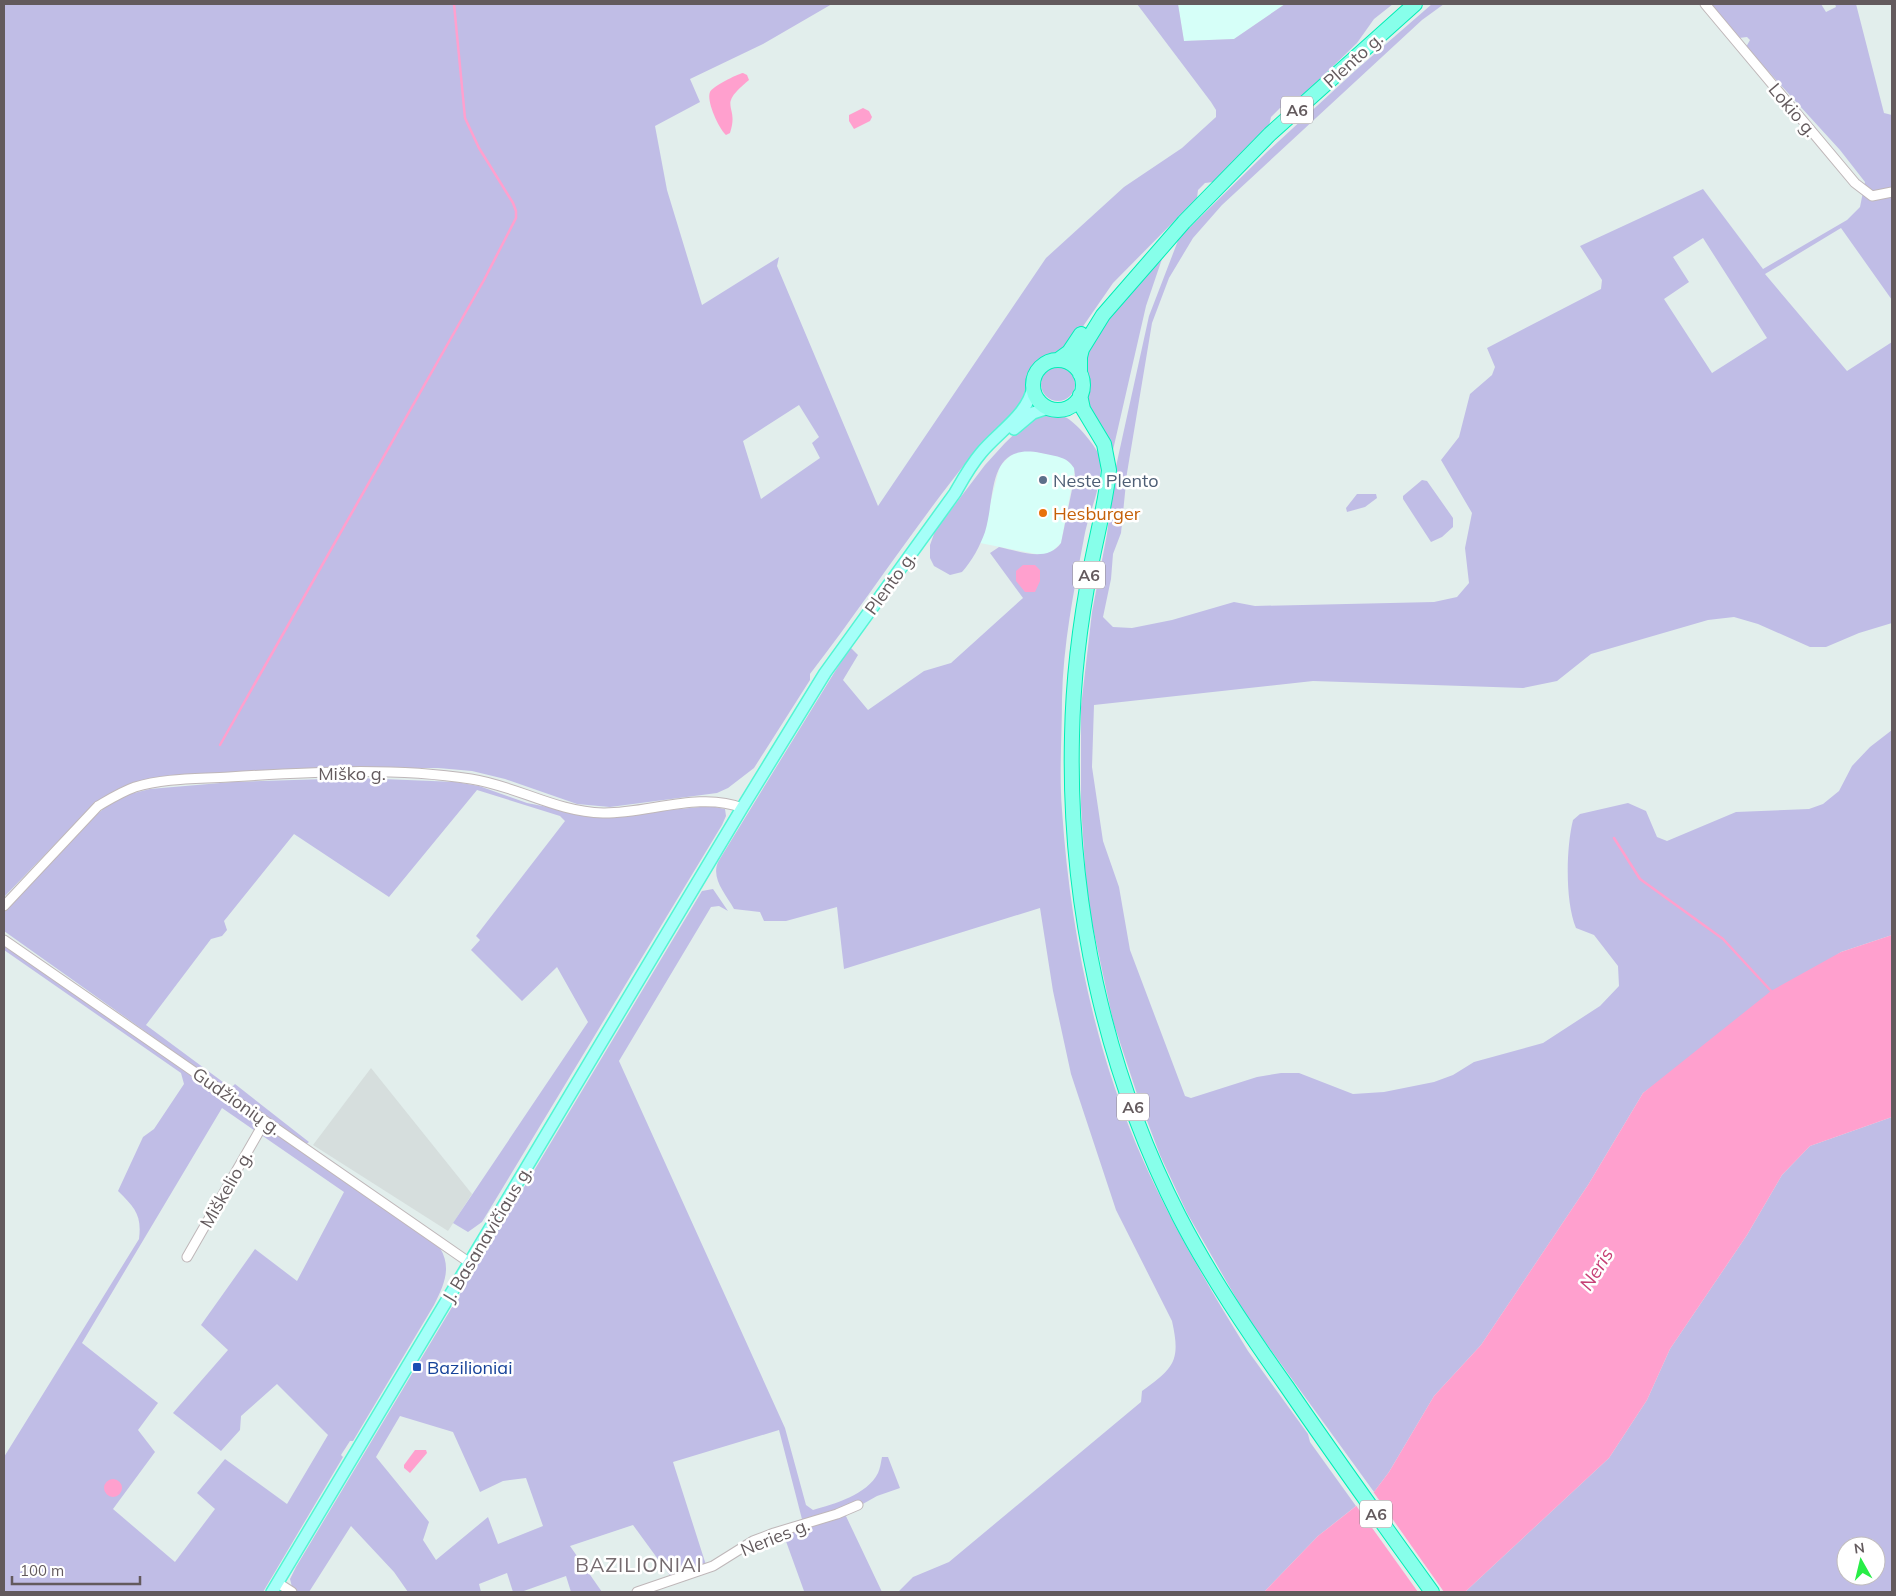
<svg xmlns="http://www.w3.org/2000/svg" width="1896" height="1596" font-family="Mulish,sans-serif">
	<rect width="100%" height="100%" fill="#e2eeec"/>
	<!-- commercial -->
	<path fill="#d6fff8" d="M1178,4H1285L1234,39L1184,41Z
		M1025,450L1064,457L1075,468L1061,543L1049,554L1041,555L980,543L1000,466L1015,451Z"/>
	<!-- industrial -->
	<path fill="#d6dedd" d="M371,1068L472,1194L448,1231L313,1145Z"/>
	<!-- green -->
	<path fill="#c0bde6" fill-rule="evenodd" d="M4,4H832L763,44L690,79L700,102L655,126L667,190L702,305L779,257L777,266L878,506L1046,258L1124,187L1182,148L1216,117V110L1211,102L1137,4H1178L1184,41L1234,39L1285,4H1393L1374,19L1357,43L1292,106L1289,109L1280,108L1271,117L1269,126L1213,182L1205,183L1198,190L1197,198L1113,283L1068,348C1059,355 1046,354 1038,362C1025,375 1031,393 1020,407C1008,422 990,433 977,449C918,521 867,600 810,674V680L754,768L728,788L717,793L610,807L577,804L505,779L472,771L438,768H335L127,786L92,806L4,897ZM799,405L819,437L812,443L820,458L761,499L743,441Z
		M1432,4H1444L1422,20L1222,205L1193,238L1169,278L1152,323L1127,473L1121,533L1113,554L1111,579L1103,617L1113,627L1132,628L1172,620L1234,602L1255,606L1434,602L1457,597L1469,583L1465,548L1472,513L1441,460L1459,437L1470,394L1492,375L1495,367L1487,348L1601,289L1602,280L1580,246L1703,189L1763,269L1847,220L1860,207L1865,182L1840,150L1748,49L1746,47L1750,40L1747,37L1739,38L1711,4H1821L1826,12L1836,7L1835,4H1856L1884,113L1892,115V300L1841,228L1765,274L1847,371L1892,342V623L1859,633L1826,647H1810L1758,624L1734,617L1708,620L1591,654L1557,681L1523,688L1313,681L1094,705L1092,767L1103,841L1119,887L1130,950L1185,1096L1191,1098L1257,1077L1281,1073H1299L1353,1094L1384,1092L1434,1082L1453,1075L1474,1062L1543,1043L1600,1006L1619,986L1618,966L1594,935L1576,928C1565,902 1566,848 1573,820L1580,814L1628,803L1646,811L1657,837L1667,841L1736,812L1809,809L1823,804L1839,791L1852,766L1870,747L1892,730V935L1841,952L1643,1093L1588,1185L1481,1345L1434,1396L1389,1472L1374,1492L1247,1317L1187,1213L1160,1155L1138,1097L1113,1021L1092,923L1086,882L1081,805V707L1092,612L1107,534L1115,471L1149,316L1179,238L1268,151L1356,70ZM1703,238L1767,338L1712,373L1664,299L1689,282L1673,257Z
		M1164,253L1146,306L1113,450L1096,423L1086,398L1089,389L1084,368L1085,352L1114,308Z
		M1041 384a17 17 0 1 1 34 0a17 17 0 1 1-34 0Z
		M1045,413C1051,414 1059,414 1065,417C1075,421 1098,448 1100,458C1104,484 1088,513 1084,538C1074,590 1063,645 1062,699C1062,736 1059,773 1062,810C1070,929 1094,1050 1143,1160C1173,1227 1210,1289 1248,1351L1308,1434L1310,1442L1356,1506L1318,1536L1264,1592H898L913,1577L949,1562L1141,1402L1142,1391C1174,1368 1181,1361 1172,1321L1116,1210L1071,1074L1053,991L1040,908L844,969L837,907L786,921H764L760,912L734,909C725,893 711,879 718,862L850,647L858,655L843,680L868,710L924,671L951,663L1023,598L990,553L999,547C1019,551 1047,563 1061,543L1075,475L1074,468C1067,456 1054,456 1041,453C986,442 996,496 985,532C980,546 972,561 962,572L950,575L934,566L930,558V545L935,531L985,465L1005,443L1029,420Z
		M1422,480L1427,481L1453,518V527L1442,537L1431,542L1403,499V496Z
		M1357,494H1376L1377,498L1365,507L1347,512L1346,508Z
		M358,778L456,782L479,786L527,803L599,817L710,806L725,809L726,816L722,825L482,1222L468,1232L453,1223L588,1022L557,967L522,1001L471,950L480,940L476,936L565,821L560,816L477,790L389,897L294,834L224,921L227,930L222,936L211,939L146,1025L231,1088L235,1084L309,1142L305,1145L4,931V912L92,818L111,803L130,794L150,789L232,782Z
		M713,889L728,911L719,906L711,907L619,1061L785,1428L806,1505L813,1510C834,1504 867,1495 878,1473C880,1469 881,1462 882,1457H888L900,1488L877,1496L845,1514L882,1592H802L804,1591L783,1533L804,1527L779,1430L673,1462L706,1565L671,1577L633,1525L570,1546L602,1592H571L566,1576L521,1592H513L507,1573L479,1584L481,1592H408L394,1572L351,1526L309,1592H288L292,1587L290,1579L296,1567L702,891ZM400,1416L453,1432L480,1492L503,1481L526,1478L543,1526L498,1544L488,1517L436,1560L423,1540L429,1522L376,1457Z
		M4,944L440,1248C452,1268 444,1285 434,1305L353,1441H350L341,1455L343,1457L263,1592H4V1457L139,1239C142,1215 135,1208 118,1191L143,1137L154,1129L184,1084L181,1073L4,950ZM222,1108L344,1192L297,1281L255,1249L201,1325L228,1350L173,1413L221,1451L240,1430L241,1416L277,1384L328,1435L287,1504L225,1459L197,1493L215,1509L175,1562L113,1509L155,1452L138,1430L158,1403L82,1343Z
		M1892,1117V1592H1465L1609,1458L1647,1400L1670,1349L1747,1235L1782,1175L1810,1146ZM1846,1546H1876V1576H1846Z"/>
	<!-- water -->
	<path fill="#ffa0ce" d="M743,73L747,75L749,80C715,108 740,103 730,133L726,135C719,129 706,101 710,92C712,87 737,74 743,73Z
		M863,108L869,111L872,117L870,121L854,129L849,121V115Z
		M1023,565H1035L1040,570V581L1035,592H1025L1016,581V571Z
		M1892,935V1117L1810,1146L1782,1175L1747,1235L1670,1349L1647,1400L1609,1458L1465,1592H1264L1318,1536L1374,1492L1389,1472L1434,1396L1481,1345L1588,1185L1643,1093L1771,991L1841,952Z
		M415,1450H426L427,1453L410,1473L404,1468V1465Z
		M104 1488a9 9 0 1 1 18 0a9 9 0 1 1-18 0Z"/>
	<!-- pier -->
	<path fill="#e2eeec" d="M1372,1490L1444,1592H1418L1355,1504Z"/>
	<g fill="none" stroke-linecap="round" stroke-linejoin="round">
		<!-- stream -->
		<path stroke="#ffa0ce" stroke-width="2.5" d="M220,745L484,280L516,218V211L513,203L479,148L465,118L454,4
			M1614,838L1640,879L1723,939L1772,992"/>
		<!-- minor casing -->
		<g stroke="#bfb7b9" stroke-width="11">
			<path id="minor" d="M1705,4L1855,183L1872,196L1892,192
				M4,906L98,806C110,799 121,792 135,787C164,778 199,779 229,777C309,772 392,767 471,779C517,786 556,812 603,813C646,814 701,791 742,808
				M4,940L470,1263
				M187,1257L265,1121
				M278,1583L292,1592
				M637,1592L713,1566L753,1541L774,1533L837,1514L858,1505"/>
		</g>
		<!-- major casing -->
		<g stroke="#53f5d4" stroke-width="14">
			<path id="major" d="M1014,429L1033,413L1048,408
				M272,1592L742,808L825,673L955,493C963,479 970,466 981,453C998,432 1029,414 1033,386"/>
		</g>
		<!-- highway casing -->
		<g stroke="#00efb7" stroke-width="16">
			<path id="highway" d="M1058,360L1069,352L1081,334
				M1033 385a25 25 0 1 1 50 0a25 25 0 1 1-50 0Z
				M1080,374V357L1082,349L1103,315L1184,222L1270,134L1415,4
				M1080,395L1083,409L1104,444L1109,470C1106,502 1097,534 1091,566C1080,622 1073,680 1072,736C1068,901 1104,1069 1179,1216C1210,1276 1248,1332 1287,1387C1334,1456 1383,1524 1432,1592"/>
		</g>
		<!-- minor -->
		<use href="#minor" stroke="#fff" stroke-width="9"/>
		<!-- major -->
		<use href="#major" stroke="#a5fff8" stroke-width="11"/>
		<!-- highway -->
		<use href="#highway" stroke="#87ffea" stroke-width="14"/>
	</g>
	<!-- markers -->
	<circle fill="#5c6f8a" stroke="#fff" stroke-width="2" cx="1043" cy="480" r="5"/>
	<circle fill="#e8710a" stroke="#fff" stroke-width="2" cx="1043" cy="513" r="5"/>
	<rect fill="#1a4fb4" stroke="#fff" stroke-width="2" x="412" y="1362" width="10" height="10" rx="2.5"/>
	<g text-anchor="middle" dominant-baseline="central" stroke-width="5" stroke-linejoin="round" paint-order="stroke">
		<!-- shield labels -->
		<g fill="#fff" stroke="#928c8e" stroke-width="1">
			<rect x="1281" y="96.5" width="32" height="27" rx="4"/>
			<rect x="1073" y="561.5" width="32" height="27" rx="4"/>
			<rect x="1117" y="1093.5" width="32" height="27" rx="4"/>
			<rect x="1360" y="1500.5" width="32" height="27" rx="4"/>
		</g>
		<g font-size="16" font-weight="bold" fill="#635a5d">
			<text x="1297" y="110">A6</text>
			<text x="1089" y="575">A6</text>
			<text x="1133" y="1107">A6</text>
			<text x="1376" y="1514">A6</text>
		</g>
		<!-- street labels -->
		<g font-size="18" fill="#635a5d" stroke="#fff">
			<text transform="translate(1353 60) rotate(-42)">Plento g.</text>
			<text transform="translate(1793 110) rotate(50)">Lokio g.</text>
			<text transform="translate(890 583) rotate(-54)">Plento g.</text>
			<text x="352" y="773">Miško g.</text>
			<text transform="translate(237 1101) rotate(35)">Gudžionių g.</text>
			<text transform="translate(226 1189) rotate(-60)">Miškelio g.</text>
			<text transform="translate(487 1234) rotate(-59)">J. Basanavičiaus g.</text>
			<text transform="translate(775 1537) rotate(-22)">Neries g.</text>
		</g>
		<!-- service labels -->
		<g font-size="18" fill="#4e5e75" stroke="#fff" text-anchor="start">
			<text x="1053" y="480">Neste Plento</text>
		</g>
		<!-- food labels -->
		<g font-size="18" fill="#c56008" stroke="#fff" text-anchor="start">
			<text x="1053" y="513">Hesburger</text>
		</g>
		<!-- transit labels -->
		<g font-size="18" fill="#164399" stroke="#fff" text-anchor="start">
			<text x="427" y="1367">Bazilioniai</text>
		</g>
		<!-- water labels -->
		<g font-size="19" font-style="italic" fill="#c64076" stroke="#fff">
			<text transform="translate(1596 1269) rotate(-58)">Neris</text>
		</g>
		<!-- quarter labels -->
		<g font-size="20" letter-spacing="1" fill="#756b6f" stroke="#fff">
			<text x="639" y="1564">BAZILIONIAI</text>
		</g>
	</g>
	<!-- border -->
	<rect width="1896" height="1596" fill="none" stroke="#635a5d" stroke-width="10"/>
	<!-- north arrow -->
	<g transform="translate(1861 1561) rotate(352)"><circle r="24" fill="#ffffff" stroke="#c1bdbe"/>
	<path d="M0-4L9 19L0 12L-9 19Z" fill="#28ed47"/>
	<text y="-8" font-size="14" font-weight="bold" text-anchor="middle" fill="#635a5d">N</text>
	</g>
	<!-- scale -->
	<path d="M12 1576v8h128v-8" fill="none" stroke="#635a5d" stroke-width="2.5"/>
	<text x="20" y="1576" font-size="15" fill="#635a5d" stroke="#ffffff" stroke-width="4" paint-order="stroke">100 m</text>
</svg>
